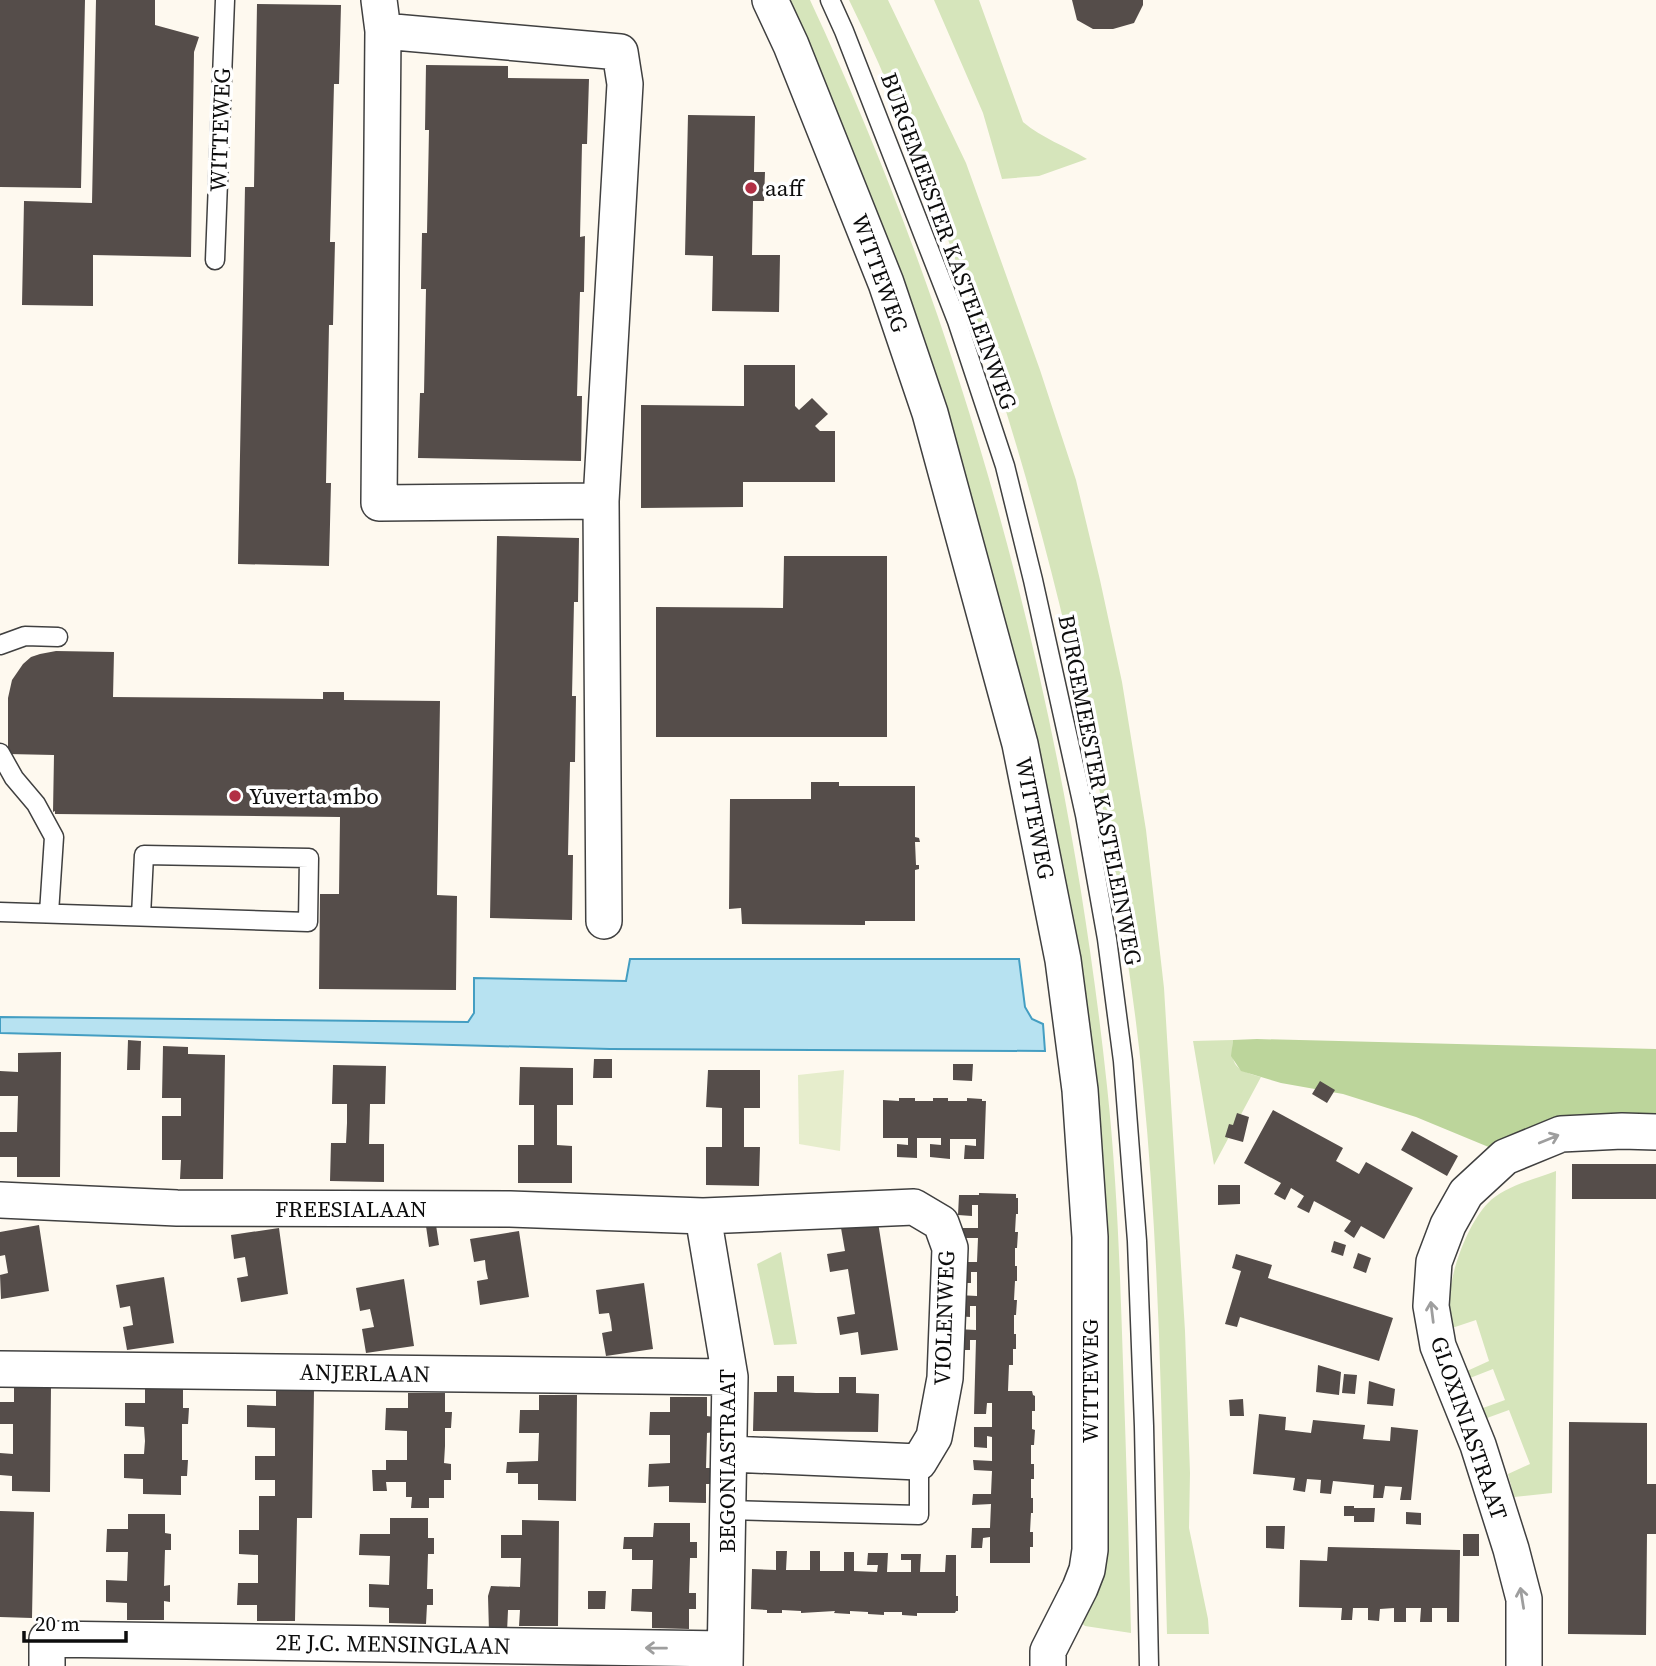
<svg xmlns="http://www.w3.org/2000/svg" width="1656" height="1666" font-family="'Source Serif 4',serif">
	<rect width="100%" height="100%" fill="#fef9ef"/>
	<!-- green -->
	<path fill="#d6e5bb" d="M785,0H810C970,342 1067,711 1107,1086C1117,1178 1120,1271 1123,1363C1126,1453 1129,1543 1131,1633L1085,1626L1077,1619L1105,1360L1006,630L971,495L926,352Z
		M849,0H888L966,163L1040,370L1076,480L1100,580L1122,682L1146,830L1164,988L1185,1331L1190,1473L1189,1528L1208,1619L1209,1634H1167C1162,1451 1161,1268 1143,1086C1136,1011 1124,935 1112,861C1079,662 1030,471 963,281C929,186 894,91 849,0Z
		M934,0H979L1023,122C1042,138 1065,146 1087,159L1039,176L1002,179L983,113Z
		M1233,1040C1230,1067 1237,1070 1261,1077L1214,1165L1193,1041Z
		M1556,1171L1552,1493L1514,1497L1508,1474L1530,1464L1509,1410L1487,1418L1483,1408L1505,1400L1493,1369L1470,1378L1467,1371L1489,1361L1476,1320L1452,1328C1451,1318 1449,1307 1450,1296C1451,1269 1469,1222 1488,1203C1503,1187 1535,1179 1556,1171Z
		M781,1252L797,1344L774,1345L757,1264Z"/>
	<!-- forest -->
	<path fill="#bcd59b" d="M1257,1039L1656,1049V1120L1491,1148L1416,1117L1343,1094L1281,1083L1241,1071L1231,1056L1233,1040Z"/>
	<!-- pitch -->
	<path fill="#e6edcc" d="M844,1070L840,1151L799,1144L798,1075Z"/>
	<!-- water -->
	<path fill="#b7e2f1" stroke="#449ec2" stroke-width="2" d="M630,959H1019L1025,1007L1032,1019L1043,1024L1045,1051L610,1049L0,1033V1017L468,1022L474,1013V978L626,981Z"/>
	<!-- building -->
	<path fill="#554d4a" d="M0,0H85L81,188L0,187Z
		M96,0H155V25L199,37L194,52L191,257L93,255V306L22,305L24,201L92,203Z
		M1072,0H1143V5L1134,23L1113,29H1093L1077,20Z
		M257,4L341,5L339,84H334L330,242H335L333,325H329L326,483H331L329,566L238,564L245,187H254Z
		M426,65L508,66V78L589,79L587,144H582L580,237L585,236L584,292H580L577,396H582L581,461L418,458L420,393H424L426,289H421L422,233H427L429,130H425Z
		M688,115L755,116L754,172H765L764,201H753L752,255H780L779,312L712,311L713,256L685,255Z
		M744,365H795V406L799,410L812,398L828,414L815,426L820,431H835V482H743V507L641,508V405L744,406Z
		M497,536L579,538L578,602H574L572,696H576L575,762H570L568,855H573L572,920L490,918Z
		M784,556H887V737H656V607L783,608Z
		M56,651L114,652L113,697L323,699V692H344V700L440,701L437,895L457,896L456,990L319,989L320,894H339L340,817L55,814V811L53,812L54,755L8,754V698L12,680L23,664L31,657L40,654Z
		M811,782H839V786H915V837L919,838L920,842H915L916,865H919V869L915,870V921H865V925L742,924L741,908L729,909L730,799H811Z
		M128,1040L141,1041L140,1070H127Z
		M163,1046L188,1047V1054L225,1055L223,1179H180L181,1160H162V1116H181V1098H162Z
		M61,1052L60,1177H17V1157H0V1132H17L18,1096H0V1071L18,1072V1053Z
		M594,1059H612V1078H593Z
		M953,1064H973L972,1081L953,1080Z
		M333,1065L386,1066L385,1104H370L369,1144H384V1182L330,1181L331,1143H346L347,1123V1104H332Z
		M520,1067L573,1068V1105H557V1145L572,1146V1183H518V1145H534V1105H519Z
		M708,1070H760V1108H744V1147H760L759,1186L706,1185V1147H722V1108L706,1107Z
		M1320,1081L1335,1090L1327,1103L1312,1094Z
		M899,1098H915V1101H933V1098H948V1101H967V1098L982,1099V1101H986L984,1159H964L965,1145L976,1146V1139H950V1159L930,1157V1144L941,1145V1138H917V1158L897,1157V1144L908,1145V1138H883V1100L899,1101Z
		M1273,1110L1343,1148L1336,1161L1359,1174L1366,1162L1413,1188L1384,1239L1361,1226L1354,1238L1344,1231L1351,1221L1314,1201L1309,1213L1297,1207L1304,1196L1291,1188L1285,1200L1274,1194L1281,1183L1244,1163Z
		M1237,1113L1249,1117L1243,1142L1225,1137L1229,1124L1233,1125Z
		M1412,1131L1458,1156L1447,1176L1401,1150Z
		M1572,1164H1656V1199H1572Z
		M1218,1185H1240V1204L1218,1205Z
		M979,1193L1016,1194V1198H1018V1214H1016L1015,1232H1018L1017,1248H1015V1266H1017V1281H1015L1014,1300H1017L1016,1315H1014V1334H1016V1349H1013V1365H1009L1008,1391H1032L1033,1395L1035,1396V1411H1032V1429L1035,1430L1034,1445H1031V1464H1034V1479H1031V1498H1033V1513H1031L1030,1532H1033V1547H1030V1563H990V1537L983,1538L982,1548H971L972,1528H990L991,1504L972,1505L973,1494H991L992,1471L974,1470L973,1460L992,1461V1437L987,1436V1448L974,1447V1427H992V1403H987L986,1414H974L976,1340H970V1350H957L956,1329L976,1330V1306H970V1317L956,1316L958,1295L977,1296V1272H971V1283H957L958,1262H977L978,1238H966V1249L958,1228H978V1205H972V1216L958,1215L959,1195H979Z
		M878,1222L898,1350L861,1355L858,1332L840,1335L837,1317L855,1314L848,1269L830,1272L827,1254L845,1251L841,1228Z
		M39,1225L49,1291L1,1299L0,1275L8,1273L5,1255L0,1256V1232Z
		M436,1225L439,1245L429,1247L426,1226Z
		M279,1228L288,1294L241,1302L237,1278L248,1276L245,1257L234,1259L231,1235Z
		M519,1231L529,1297L480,1305L477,1281L488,1279L486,1270L485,1260L474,1262L470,1239Z
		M1334,1241L1346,1245L1343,1256L1331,1252Z
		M1358,1253L1371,1258L1366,1273L1353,1268Z
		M1236,1254L1272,1265L1268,1278L1393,1318L1379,1361L1240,1317L1237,1327L1225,1324L1241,1271L1232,1268Z
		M164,1277L174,1343L127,1350L123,1327L133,1325L130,1306L120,1308L116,1285Z
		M404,1279L414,1346L366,1353L362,1329L374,1327L370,1309L360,1311L356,1288Z
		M644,1283L653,1349L606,1356L602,1333L612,1331L611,1322L609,1313L599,1314L596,1290Z
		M1318,1365L1341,1372L1339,1395L1316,1392Z
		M1344,1374L1357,1375L1355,1394L1342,1393Z
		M777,1376H794V1392L816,1393H839V1377H856V1393L879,1394L878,1432L753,1431L754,1392H777Z
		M1369,1381L1395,1389L1393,1406L1367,1404Z
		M14,1386L51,1387L50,1492L12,1491V1476L0,1475V1453L13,1454V1424H0V1402H14Z
		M145,1388H183V1408H189L188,1424H182V1460H188L187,1476H181V1495L143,1494V1479L124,1478V1454H144L145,1441L144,1427L125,1426V1403H145Z
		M314,1390L312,1518H297L295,1621H257V1605H237L238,1583H258V1555L239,1554V1530H259V1496H275V1480H255V1456H275V1428L247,1427V1405L276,1406V1391Z
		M408,1393H445V1412H452L451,1428H445V1446L444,1463L451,1464V1480H444V1498H429V1508H411L412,1497H406V1482H386L387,1491H373L372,1470H386V1460H407V1431L385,1430L386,1408H408Z
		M539,1395H577L576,1501L538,1500V1484H518V1473H506L507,1462L538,1461L539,1433H519L520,1410H539Z
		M670,1397H707V1416L714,1417V1432L707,1433L706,1468H713V1484H706V1503L669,1502V1486L648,1487L649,1464L670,1463V1435H649L650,1412H670Z
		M1243,1399L1244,1416H1230L1229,1400Z
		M1259,1414L1286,1417L1285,1430L1311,1433L1313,1420L1365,1425L1363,1439L1390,1441L1391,1427L1418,1430L1411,1500H1400L1402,1487L1385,1486L1383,1498H1373L1374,1485L1333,1481L1331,1494L1320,1493L1321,1480L1307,1479L1305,1492L1293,1490L1295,1478L1253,1474Z
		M1569,1422L1647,1423V1484H1656V1534H1647L1646,1635L1568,1634Z
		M1344,1506H1354V1508H1375L1374,1522H1354V1516H1344Z
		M0,1511L34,1512L32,1618L0,1617Z
		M1406,1512L1421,1513V1525L1406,1524Z
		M128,1514H165V1533L171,1534V1550H165L164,1586L170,1585V1602L164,1601V1620H127V1603L106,1602V1580L127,1581L128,1552H106L107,1529H128Z
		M390,1518H428V1538H434V1554H428L427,1589H433V1605H427L426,1624L389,1623V1608L369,1607V1584L389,1585L390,1556L359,1555L360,1534H390Z
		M522,1520L559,1521L558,1626H519L520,1610H508L507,1632H489L488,1596L491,1586L520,1587L521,1558H501V1535H522Z
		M654,1523H690V1542H697V1558H690L689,1593H696V1609H689V1629L652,1628V1612L631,1611L632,1589H652L653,1560H632V1549H623L624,1537H653Z
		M1266,1526H1285L1284,1549L1266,1548Z
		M1463,1534H1479V1556H1463Z
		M1328,1547L1460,1550L1459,1622H1447V1608H1432V1622H1420L1421,1608H1406V1622H1394V1608L1380,1609L1379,1621L1368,1620V1608H1353L1352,1620H1341L1342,1608L1299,1607L1300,1560L1327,1561Z
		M776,1551H787L786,1570H810V1551H820V1571H844V1552H854V1571L877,1572L878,1565H867L868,1553H888L887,1572H911V1560H901V1554H921L920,1572H945L946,1555H956V1596H958V1611H956L955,1613H917V1616L902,1615V1612H884V1615L868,1614V1612L850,1611V1614L834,1613L835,1611L801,1613V1611L782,1610V1613H767V1610L751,1609L752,1569L776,1570Z
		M588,1591H606L605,1609H588Z"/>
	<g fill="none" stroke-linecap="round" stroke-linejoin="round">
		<!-- service casing -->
		<g stroke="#404040" stroke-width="21">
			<path id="service" d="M830,0L844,31L957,321L1005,466L1033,580L1085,815L1107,939L1123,1061L1137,1241L1144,1426L1149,1666
				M215,260L225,0
				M0,645L25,636L58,637
				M0,753L14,778L36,804L54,837L49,913
				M0,912L308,922L309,858L144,855L141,916
				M728,1510L919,1515V1462"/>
		</g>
		<!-- minor casing -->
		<g stroke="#404040" stroke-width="38">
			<path id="minor" d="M379,0L383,31L620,52L625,84L601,501L604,921
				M770,0L791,45L886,283L930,413L1020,744L1063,960L1080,1090L1090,1237V1550L1087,1570L1080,1588L1048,1651V1666
				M383,31L379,503L601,501
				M0,1200L177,1208L510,1209L703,1216L914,1207L941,1223L950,1248L945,1378L934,1437L919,1462L730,1454
				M703,1216L730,1377L725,1666
				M0,1369L730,1377
				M47,1666V1639L725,1649
				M1524,1666V1599L1511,1549L1478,1445L1438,1346L1431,1306L1434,1262L1448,1225L1466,1193L1505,1157L1561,1134L1622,1131L1656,1132"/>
		</g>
		<!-- service -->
		<use href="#service" stroke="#fff" stroke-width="18"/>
		<!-- minor -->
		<use href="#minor" stroke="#fff" stroke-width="35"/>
	</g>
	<!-- one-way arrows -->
	<defs><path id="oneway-shaft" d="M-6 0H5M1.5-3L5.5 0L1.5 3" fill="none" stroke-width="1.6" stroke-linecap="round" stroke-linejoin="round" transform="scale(1.75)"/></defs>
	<g stroke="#9e9e9e">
		<use href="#oneway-shaft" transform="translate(1549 1139) rotate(-22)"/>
		<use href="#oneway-shaft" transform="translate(1432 1312) rotate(-97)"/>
		<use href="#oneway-shaft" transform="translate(1522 1598) rotate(-99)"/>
		<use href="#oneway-shaft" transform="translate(656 1648) rotate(-179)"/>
	</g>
	<!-- markers -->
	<g fill="#b23045" stroke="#fff" stroke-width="2.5">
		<circle cx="751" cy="188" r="7"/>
		<circle cx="235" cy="796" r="7"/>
	</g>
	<g text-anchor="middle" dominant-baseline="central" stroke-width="7" stroke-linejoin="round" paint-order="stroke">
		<!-- street labels -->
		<g font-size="23" fill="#0d0d0d" stroke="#fff">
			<text transform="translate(220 130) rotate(-88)">WITTEWEG</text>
			<text transform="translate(949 241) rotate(70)">BURGEMEESTER KASTELEINWEG</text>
			<text transform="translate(880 273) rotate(70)">WITTEWEG</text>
			<text transform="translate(1100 790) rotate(79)">BURGEMEESTER KASTELEINWEG</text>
			<text transform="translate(1035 818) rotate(79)">WITTEWEG</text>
			<text x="351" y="1209">FREESIALAAN</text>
			<text transform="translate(944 1318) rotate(-88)">VIOLENWEG</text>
			<text transform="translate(365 1373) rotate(1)">ANJERLAAN</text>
			<text transform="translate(1090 1381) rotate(-90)">WITTEWEG</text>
			<text transform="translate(1469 1428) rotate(71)">GLOXINIASTRAAT</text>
			<text transform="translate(727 1461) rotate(-90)">BEGONIASTRAAT</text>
			<text transform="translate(393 1644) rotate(1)">2E J.C. MENSINGLAAN</text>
		</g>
		<!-- poi labels -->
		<g font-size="23" fill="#0d0d0d" stroke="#fff" text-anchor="start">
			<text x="765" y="188">aaff</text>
			<text x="249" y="796">Yuverta mbo</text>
		</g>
	</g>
	<!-- scale -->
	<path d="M24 1631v10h102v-10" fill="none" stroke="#0d0d0d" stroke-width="3.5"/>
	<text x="35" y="1631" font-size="21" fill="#0d0d0d" stroke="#ffffff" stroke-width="5" paint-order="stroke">20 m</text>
</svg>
